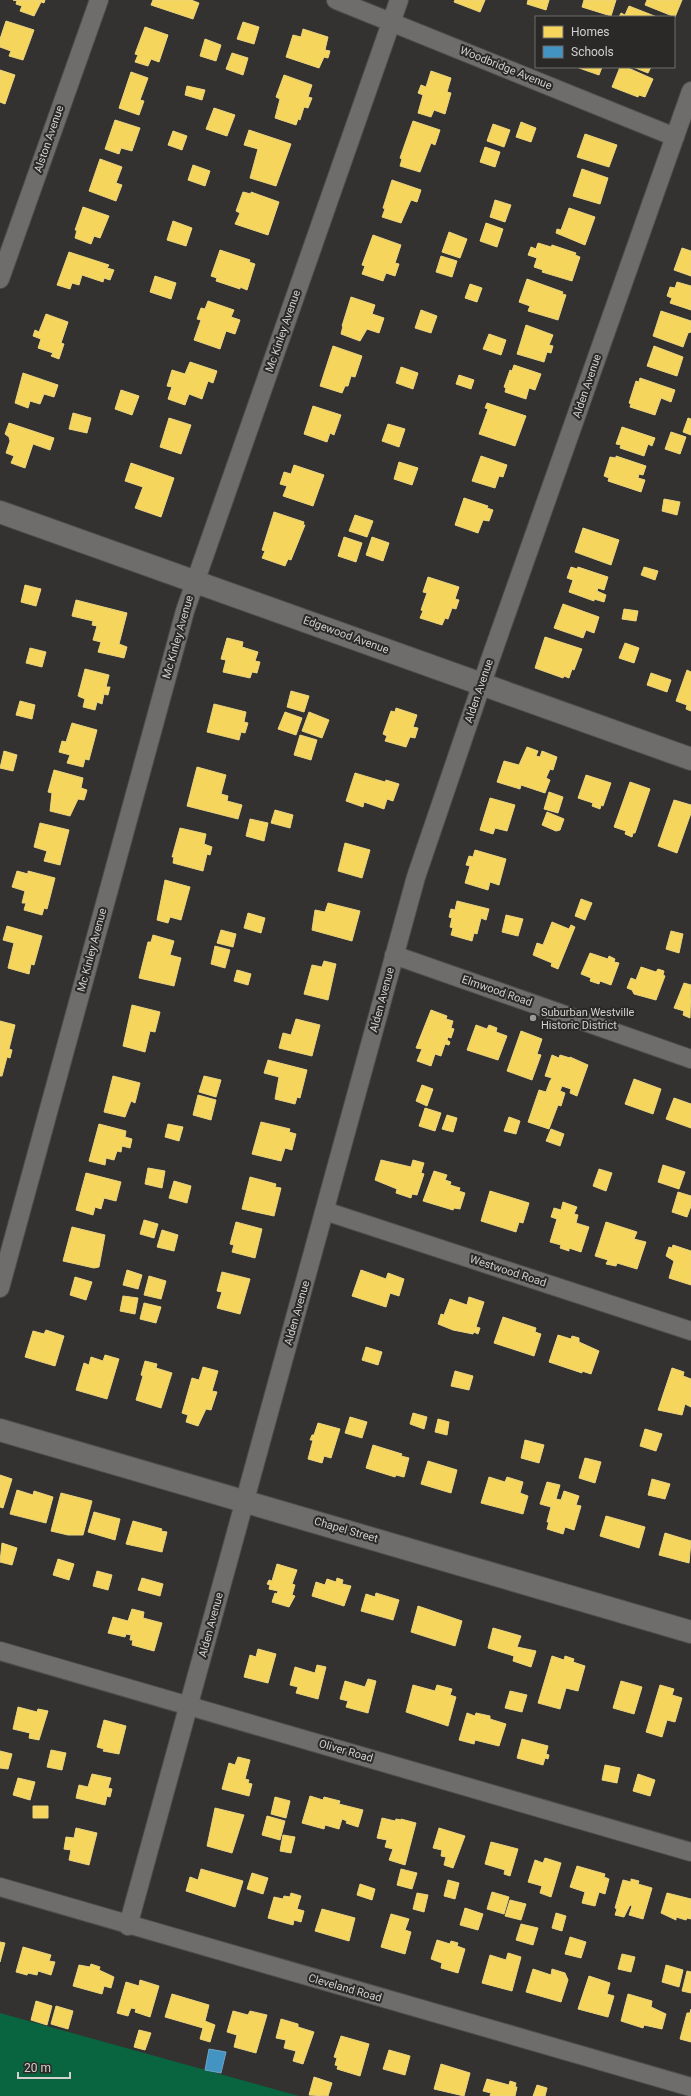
<svg xmlns="http://www.w3.org/2000/svg" width="691" height="2096" font-family="Roboto,sans-serif">
	<rect width="100%" height="100%" fill="#333231"/>
	<!-- green -->
	<path fill="#096440" d="M0,2013L299,2096H0Z"/>
	<!-- homes -->
	<path fill="#f6d55c" stroke="#ebd47e" d="M13,0H45L44,3L41,2L34,16L20,11L22,6L16,4L17,1Z
		M153,0H191L199,3L193,19L151,5Z
		M455,0H485L480,12L454,2Z
		M528,0H549L546,10L527,4Z
		M584,0H616L611,16L582,7Z
		M647,0H682L675,17L645,5Z
		M629,6L657,17H619L621,13L625,15Z
		M6,21L34,30L23,60L9,56L11,51L0,47V39Z
		M243,22L259,27L254,44L237,39Z
		M145,27L168,35L159,62L151,59L148,66L135,62L138,55L135,54Z
		M303,29L328,37L325,50L330,51L328,58L324,57L319,68L286,57L293,35L301,37Z
		M205,39L221,45L216,61L200,56Z
		M232,53L248,58L243,75L226,69Z
		M580,67H602L599,75L579,68Z
		M620,67H626L653,79L645,97L639,95L638,97L612,87Z
		M633,67H651L648,73Z
		M0,70L15,75L5,104L0,102Z
		M431,71L451,78L447,92L451,93L445,114L434,110L431,117L418,113L423,95L418,93L421,85L426,87Z
		M131,72L148,78L140,100L144,101L139,115L119,108Z
		M284,75L312,85L308,97L312,98L308,108L304,107L300,120L298,119L296,125L275,118L280,99L276,97Z
		M187,86L205,90L202,100L185,95Z
		M214,108L235,115L227,136L206,129Z
		M115,120L140,128L132,151L121,148L119,154L105,149Z
		M413,121L440,130L435,145L431,143L420,172L400,166L402,159L400,158Z
		M521,122L536,128L531,142L516,137Z
		M493,124L510,130L504,147L487,141Z
		M249,130L291,144L276,186L250,178L258,149L244,145Z
		M173,131L187,136L182,150L168,145Z
		M585,134L617,145L609,167L577,157Z
		M485,147L500,152L495,167L480,162Z
		M100,159L122,167L116,183L122,185L116,201L89,191Z
		M193,165L210,171L205,186L188,180Z
		M582,169L608,178L600,204L573,196Z
		M392,180L421,190L417,202L411,200L401,223L382,217L385,209L383,208Z
		M243,192L251,194V192L279,202L268,235L235,224L240,213L236,211Z
		M495,200L511,205L505,222L490,217Z
		M83,207L109,216L100,238L94,236L91,244L75,238L77,230H75Z
		M569,208L595,217L585,245L556,233L557,229L561,230Z
		M173,221L192,228L186,246L167,240Z
		M486,223L503,229L497,247L480,241Z
		M449,232L467,239L460,258L442,252Z
		M373,235L401,245L395,263L399,264L395,276L386,273L383,281L362,274L365,266L362,265Z
		M538,243L551,247L552,245L576,253L575,255L580,257L572,281L542,272L543,270L534,267L537,258L528,255L531,247L536,249Z
		M682,248L691,251V276L674,270Z
		M220,250L250,260L249,262L255,264L247,290L240,287V289L216,281L217,278L211,276Z
		M69,252L109,265L107,268L114,270L110,280L104,278L103,282L82,275L79,285L72,283L70,289L57,285Z
		M441,256L457,261L452,277L436,272Z
		M155,276L176,283L171,299L150,292Z
		M527,279L563,292L562,294L566,295L558,320L528,311L530,306L519,302Z
		M677,282L691,286V310L670,303L672,298L667,296L670,287L675,288Z
		M470,284L482,288L477,302L465,298Z
		M351,297L375,305L372,314L384,318L379,333L367,329L360,341L341,334L343,326H342Z
		M208,301L234,310L231,317L240,320L235,334L226,331L220,349L194,340L201,320L197,319L201,308L205,309Z
		M421,310L437,316L431,333L415,328Z
		M661,311L691,321V332L688,333L683,347L653,336Z
		M46,314L68,322L61,343L64,344L59,359L51,356L53,353L38,348L41,339L33,336L35,330L39,332Z
		M526,325L553,335L549,345L553,346L551,353L547,352L544,362L517,354Z
		M489,334L506,340L501,355L483,349Z
		M333,346L362,356L355,377L351,376L348,386H345L342,393L320,386Z
		M654,346L683,357L677,376L647,366Z
		M190,362L217,371L213,383L208,381L202,399L189,394L185,405L168,399L172,387L167,386L172,370L185,374Z
		M514,365L541,374L535,390L529,388L526,399L505,392L506,388L504,387L510,370L512,371Z
		M401,367L418,373L413,389L396,383Z
		M23,373L58,385L54,397L44,394L40,404L30,401L28,408L15,403Z
		M459,375L474,380L471,389L456,384Z
		M640,378L675,390L671,402L661,398L655,415L630,407L631,404L629,403L636,381L639,382Z
		M121,390L139,396L132,415L115,409Z
		M487,403L526,416L515,446L479,434L488,409L485,408Z
		M313,406L341,415L334,435L330,433L327,442L304,434Z
		M73,413L91,418L87,433L69,429Z
		M169,418L191,425L181,454L160,447Z
		M688,418L691,419V435L683,432Z
		M9,423L54,438L50,450L33,444L25,468L11,463L14,456L6,453L10,441L9,437L5,434Z
		M388,424L405,429L399,447L382,441Z
		M622,427L655,438L652,446L648,444L644,456L620,448L621,445L616,444Z
		M671,432L686,437L680,454L665,449Z
		M481,456L507,465L503,477L499,476L495,488L472,481Z
		M616,456L646,466L643,475L639,474L638,478L645,480L641,492L608,481L609,478L604,476L610,457L616,458Z
		M399,462L418,468L412,485L394,479Z
		M131,463L174,478L161,517L135,508L143,487L125,481Z
		M294,465L324,475L313,506L283,496L287,486L280,484L284,472L291,474Z
		M464,498L488,506L487,508L493,510L489,521L483,520L478,533L455,525Z
		M664,499L680,502L677,515L662,511Z
		M274,512L304,522L303,525H305L291,560L288,559L285,566L262,558L265,551L262,550Z
		M355,515L373,521L367,537L349,531Z
		M583,528L619,540L611,565L575,552Z
		M344,537L362,543L356,562L338,556Z
		M372,537L389,543L383,561L366,555Z
		M571,567L577,569L578,567L608,577L604,590L598,588L597,591L606,595L604,602L594,599V601L569,592L573,580L567,578Z
		M644,567L658,571L655,580L641,575Z
		M428,577L459,587L455,599L459,600L456,609L452,608L448,619L445,618L442,625L420,618L423,611L421,610L427,593L423,592Z
		M25,585L41,589L36,606L21,602Z
		M76,600L127,613L119,644L127,647L124,658L98,652L101,642L93,640L97,626L92,625L93,621L72,616Z
		M563,604L599,617L594,633L586,630L583,638L554,628Z
		M624,609L638,611L636,621L622,619Z
		M545,637L582,649L574,670L572,669L569,678L564,676L563,678L535,668Z
		M227,638L243,642L242,647L258,652L255,661L260,662L257,673L252,672L250,678L223,672L226,660L221,659Z
		M625,643L639,648L634,663L619,658Z
		M30,648L46,652L42,667L26,663Z
		M85,669L109,675L106,687H110L108,695L104,694L102,704L97,702L95,710L83,707L85,699L78,696Z
		M687,670L691,672V711L686,709L687,705L676,701Z
		M651,673L671,680L667,692L647,685Z
		M291,691L309,696L304,712L287,707Z
		M20,701L35,705L32,719L16,715Z
		M214,704L246,712L244,722L248,723L245,733L241,732L239,740L207,732Z
		M396,708L417,715L413,727L418,728L415,738L410,737L406,747L385,741L387,736L383,734L391,711L395,712Z
		M285,712L302,718L296,735L278,729Z
		M309,712L329,720L322,738L302,731Z
		M72,723L97,730L89,760L85,759L83,767L67,763L70,755L59,752L62,741L66,742Z
		M300,735L317,740L311,760L294,755Z
		M527,747L538,751L536,756L540,757L542,751L557,757L553,770L550,769L546,778L550,780L545,793L521,785L520,789L497,782L504,761L519,765Z
		M4,751L17,755L13,771L0,768Z
		M197,767L226,775L221,794L228,796L227,801L242,805L238,819L187,806Z
		M54,770L83,778L81,788L87,790L84,800L78,799L70,816L50,811L52,793L48,792Z
		M355,773L385,782L386,780L399,784L393,801L387,799L384,809L364,802L363,807L346,801Z
		M586,775L611,783L603,806L601,805L600,809L592,806L593,803L578,798Z
		M630,782L650,789L635,833H633L632,837L625,834L626,831L614,827Z
		M549,792L563,797L558,813L544,809Z
		M490,798L515,805L507,831L495,828L493,834L480,830Z
		M674,800L691,805V813L677,853L658,846Z
		M275,810L293,815L290,828L271,823Z
		M547,812L564,819L560,830L556,831L542,825Z
		M250,819L268,823L264,841L246,836Z
		M40,823L69,830L60,865L44,861L47,851L34,847Z
		M180,828L206,834L204,844L212,847L210,855L207,854L203,871L173,863L174,857H172Z
		M345,843L370,850L362,878L338,871Z
		M475,850L506,859L499,885L490,882L488,890L465,883L470,866L466,865L469,856L473,857Z
		M17,871L28,874V871L55,878L47,909L44,908L42,915L24,910L26,903H22L25,891L12,887Z
		M165,880L190,887L181,920L170,917L168,923L157,920Z
		M581,899L592,903L585,920L575,916Z
		M457,901L489,909L486,920L481,918L477,934L474,933L472,941L451,935L453,928L450,927L452,918L449,917L451,909L455,910Z
		M328,903L360,911L352,941L312,930L315,910L325,912Z
		M248,913L265,918L261,933L244,928Z
		M506,915L523,919L518,936L502,932Z
		M552,922L569,929L571,925L575,927L558,969L551,966L552,963L533,955L537,943L543,945Z
		M7,926L42,936L34,965L31,964L29,974L8,968L14,943L3,940Z
		M221,930L236,934L233,947L217,943Z
		M671,931L683,934L679,953L666,949Z
		M153,935L174,941L170,955L181,958L174,986L139,978L148,942H151Z
		M215,946L230,950L225,968L211,964Z
		M590,953L608,959L609,956L615,959L614,962L619,963L611,985L600,981L599,984L590,981L591,978L581,974Z
		M324,961L336,964L328,1000L304,994L312,965L322,967Z
		M641,967L656,972L658,969L664,971L663,975L665,976L656,1000L634,994L632,990L627,988L631,978L636,980Z
		M237,970L251,974L248,985L234,981Z
		M684,983L691,985L690,1018L683,1015L684,1011L674,1008Z
		M132,1005L160,1012L155,1032L150,1031L145,1052L123,1046Z
		M431,1010L447,1016L446,1019L453,1021L451,1028L454,1029L451,1038L448,1037L447,1040L450,1042L449,1045L445,1044L441,1056L435,1054L431,1066L417,1061L422,1049L416,1048Z
		M296,1019L320,1025L312,1056L279,1048L283,1033L291,1035Z
		M0,1021L15,1025L9,1049L12,1050L10,1058L7,1057L2,1076H0Z
		M476,1025L487,1029L489,1025L497,1028L496,1032L507,1036L498,1060L467,1050Z
		M521,1031L542,1039L537,1054L541,1055L532,1080L507,1071Z
		M552,1055L559,1058L560,1055L570,1058V1057L588,1065L577,1096L570,1093L571,1089L562,1086L560,1091L565,1093L561,1106L558,1105L549,1129L528,1122L539,1090L546,1092L550,1081L552,1078L545,1076Z
		M268,1060L307,1070L300,1098L297,1097L295,1104L275,1099L279,1077L264,1073Z
		M113,1076L140,1083L135,1103L131,1101L125,1117L104,1112Z
		M204,1076L221,1080L216,1097L199,1092Z
		M634,1079L661,1089L653,1114L625,1104Z
		M422,1085L433,1089L427,1106L416,1101Z
		M198,1095L216,1100L211,1120L193,1115Z
		M674,1098L691,1104V1128L666,1119Z
		M425,1108L441,1113L435,1131L419,1126Z
		M447,1115L457,1118L453,1132L442,1129Z
		M509,1117L520,1121L516,1134L504,1131Z
		M261,1122L290,1129L289,1132L296,1134L292,1150L285,1148L281,1161L252,1154Z
		M99,1124L126,1131L125,1137L132,1139L130,1148L122,1146L121,1152L117,1151L114,1160L106,1158L105,1165L89,1161Z
		M168,1124L183,1127L179,1141L165,1137Z
		M551,1129L564,1134L560,1146L546,1141Z
		M381,1160L411,1167L413,1160L424,1163L421,1173L424,1174L417,1195L412,1194L411,1198L396,1193L397,1189L375,1180Z
		M663,1165L685,1172L679,1189L658,1182Z
		M148,1168L165,1171L162,1188L145,1184Z
		M599,1169L612,1173L606,1191L593,1186Z
		M434,1171L447,1175L445,1180L451,1182L450,1185L460,1188L459,1191L465,1193L460,1209L454,1208L453,1210L423,1201Z
		M86,1173L121,1182L116,1201L104,1198L101,1209L95,1207L93,1215L76,1210Z
		M250,1177L276,1184L275,1187L281,1188L274,1216L242,1209Z
		M174,1181L191,1186L187,1203L169,1198Z
		M490,1191L529,1203L523,1223L519,1222L516,1232L481,1221Z
		M678,1192L691,1196V1206L687,1217L672,1212Z
		M563,1202L577,1207L574,1214L578,1215L576,1223L589,1227L581,1252L569,1248V1251L560,1248L561,1245L550,1242L557,1219L551,1217L554,1208L561,1210Z
		M144,1220L158,1224L154,1238L140,1234Z
		M236,1222L262,1229L255,1258L232,1252L234,1245L230,1244Z
		M606,1222L637,1232L634,1239L646,1242L637,1269L617,1263L616,1266L606,1264L608,1260L595,1256Z
		M72,1227L105,1235L99,1267L94,1268L63,1261Z
		M162,1230L178,1235L174,1251L157,1247Z
		M673,1245L691,1251V1285L669,1278L674,1261L666,1256L669,1247L672,1248Z
		M127,1270L142,1275L138,1289L123,1285Z
		M361,1270L386,1279L388,1273L404,1279L399,1296L390,1293L386,1307L352,1296Z
		M222,1272L250,1279L240,1314L217,1308L222,1292L217,1291Z
		M149,1276L166,1281L161,1299L144,1295Z
		M75,1277L92,1282L86,1300L70,1295Z
		M123,1296L138,1298L135,1314L120,1311Z
		M469,1297L484,1302L476,1327L480,1328L478,1334L474,1332L473,1334L453,1330L438,1324L441,1314L444,1315L450,1299L467,1305Z
		M144,1303L161,1307L156,1323L140,1319Z
		M503,1317L536,1328L535,1332L541,1334L534,1356L494,1343Z
		M46,1330L64,1336L55,1366L25,1357L33,1331L44,1334Z
		M558,1335L571,1339L572,1336L579,1338V1342L599,1351L591,1374L582,1371V1373L549,1362Z
		M366,1347L382,1352L378,1365L362,1360Z
		M105,1355L119,1359L107,1399L76,1390L84,1363L89,1365L91,1357L103,1361Z
		M145,1361L157,1364L156,1368L172,1373L161,1408L136,1400L143,1376L141,1375Z
		M203,1367L218,1371L212,1391L217,1392L211,1410L206,1409L198,1426L186,1422L188,1415L182,1413L192,1378L199,1380Z
		M672,1368L684,1372L683,1376L691,1379V1407L685,1404L682,1415L658,1410Z
		M455,1371L473,1376L469,1390L451,1386Z
		M413,1413L427,1417L424,1429L410,1424Z
		M350,1417L367,1422L362,1438L345,1433Z
		M438,1419L449,1422L447,1435L435,1432Z
		M318,1423L340,1429L331,1458L324,1456L322,1463L308,1459L313,1440H310L312,1435H314Z
		M645,1429L662,1434L656,1451L640,1446Z
		M525,1440L544,1445L539,1463L521,1458Z
		M373,1445L402,1454L401,1456L409,1458L404,1477L396,1475L395,1477L366,1468Z
		M585,1458L601,1462L595,1483L579,1478Z
		M428,1461L457,1470L451,1493L421,1484Z
		M0,1475L12,1479L3,1508L0,1507Z
		M489,1477L505,1482L507,1477L523,1482L520,1493L528,1496L523,1514L481,1503Z
		M652,1479L670,1484L665,1499L648,1495Z
		M547,1482L560,1485L556,1499L561,1500L564,1491L579,1496L576,1505L581,1506L574,1530L565,1527L563,1534L547,1529L549,1522H547L551,1507L540,1504Z
		M17,1490L33,1495L34,1491L53,1497L46,1523L10,1514Z
		M61,1493L92,1501L83,1535H68L51,1531Z
		M94,1512L120,1519L115,1540L88,1532Z
		M606,1516L645,1527L639,1548L600,1536Z
		M133,1521L162,1529L161,1531L167,1532L162,1552L126,1544Z
		M665,1533L691,1541L689,1563L659,1555Z
		M2,1543L17,1548L12,1565L0,1562Z
		M58,1559L74,1564L69,1580L53,1575Z
		M277,1564L297,1570L292,1584L295,1585L292,1595L295,1596L289,1607L272,1602L275,1593L277,1594L278,1591L269,1589L270,1585L267,1584L269,1580L272,1581Z
		M97,1571L112,1575L108,1590L93,1586Z
		M142,1578L163,1584L160,1596L138,1590Z
		M337,1578L343,1580L342,1584L351,1586L344,1606L312,1596L316,1582L325,1585L327,1579L336,1582Z
		M376,1593L399,1600L393,1620L361,1611L366,1594L375,1597Z
		M418,1606L462,1621L455,1646L411,1632Z
		M132,1609L144,1612L143,1618L162,1623L154,1651L132,1645L133,1640H130L131,1635L126,1634L125,1637L108,1633L113,1617L128,1621Z
		M493,1628L521,1636L517,1647L536,1651L531,1667L513,1661L514,1656L488,1648Z
		M258,1649L276,1654L268,1683L244,1677L250,1655L256,1657Z
		M552,1656L564,1660L565,1656L574,1659L573,1662L585,1666L578,1691L566,1688L560,1709L538,1703Z
		M317,1665L326,1667L318,1699L296,1693L298,1687L290,1685L295,1667L315,1673Z
		M368,1679L376,1681L368,1713L346,1707L348,1701L340,1699L345,1681L365,1687Z
		M621,1681L642,1687L634,1714L613,1708Z
		M413,1685L435,1691L437,1685L452,1689L450,1695L456,1697L448,1726L406,1712Z
		M660,1685L674,1689L672,1695L682,1698L675,1722L667,1720L662,1737L646,1732Z
		M510,1691L527,1695L522,1712L505,1708Z
		M18,1707L37,1712L38,1709L48,1711L39,1740L29,1738L30,1733L13,1729Z
		M467,1713L475,1716L476,1713L490,1716V1719L506,1724L499,1746L475,1740L474,1744L459,1740Z
		M104,1720L126,1726L119,1754L103,1751L104,1749L97,1747Z
		M522,1739L548,1746L546,1754L549,1755L548,1759L545,1758L543,1765L517,1758Z
		M51,1750L66,1753L62,1770L47,1767Z
		M0,1751L12,1754L8,1769L0,1768Z
		M238,1757L250,1760L245,1779L249,1780L248,1783L252,1784L249,1796L222,1789L229,1763L235,1765Z
		M605,1765L620,1768L617,1783L602,1780Z
		M92,1774L111,1778L108,1788L112,1789L110,1797L107,1796L105,1805L76,1798L79,1785L88,1787Z
		M638,1774L655,1780L650,1796L633,1791Z
		M18,1778L35,1782L30,1800L13,1795Z
		M310,1796L323,1800L324,1797L340,1801L339,1804L363,1810L358,1827L346,1823L347,1821L342,1819L339,1829L325,1825L324,1829L302,1823Z
		M275,1797L290,1801L286,1818L271,1814Z
		M33,1806H48V1818H33Z
		M215,1808L244,1815L232,1853L207,1846Z
		M267,1816L285,1821L280,1840L262,1835Z
		M382,1818L395,1821L396,1819L401,1820V1819L416,1823L405,1865L389,1860L393,1849L385,1847L387,1840L377,1838Z
		M76,1828L97,1833L89,1865L69,1860L71,1850L64,1849L66,1837L74,1838Z
		M439,1828L465,1836L453,1868L444,1865L446,1857L441,1856L442,1850L433,1848Z
		M283,1835L295,1837L291,1853L280,1851Z
		M491,1842L518,1849L510,1876L504,1874L505,1870L485,1864Z
		M545,1858L561,1863L551,1897L540,1893L542,1886L528,1882L535,1860L543,1863Z
		M577,1866L605,1874L604,1877L609,1879L605,1894L599,1892L595,1906L582,1903L585,1892L570,1887Z
		M201,1869L243,1881L235,1907L186,1891L190,1877L198,1880Z
		M401,1869L417,1873L412,1889L397,1885Z
		M252,1873L268,1878L263,1894L247,1889Z
		M631,1879L639,1881L638,1884L652,1888L643,1919L629,1915L632,1906L630,1905L624,1917L615,1915L617,1909L615,1908L623,1880L631,1882Z
		M448,1880L459,1883L455,1899L444,1896Z
		M360,1884L375,1889L372,1900L357,1895Z
		M492,1892L509,1897L504,1914L487,1909Z
		M291,1893L301,1896L297,1909L304,1911L301,1922L294,1920L293,1925L268,1918L274,1897L283,1899L284,1896L290,1897Z
		M417,1893L428,1895L424,1912L413,1909Z
		M667,1893L691,1899V1919L687,1918L686,1920L676,1917V1920L661,1913Z
		M510,1900L526,1904L521,1920L505,1916Z
		M465,1908L483,1914L478,1930L460,1925Z
		M322,1909L355,1918L349,1941L315,1931Z
		M556,1913L566,1916L562,1931L552,1928Z
		M391,1914L409,1919L405,1930L411,1932L405,1954L381,1947Z
		M521,1924L538,1928L533,1945L516,1940Z
		M570,1937L586,1942L581,1958L565,1954Z
		M437,1940L450,1944L451,1941L458,1943L457,1946L465,1949L458,1973L441,1968L442,1963L431,1959Z
		M0,1942L5,1943L0,1962Z
		M23,1947L51,1955L49,1961L55,1962L51,1975L38,1971L37,1975L28,1973L27,1975L16,1972Z
		M508,1953L521,1957L512,1991L482,1983L490,1955L506,1960Z
		M622,1954L635,1957L631,1972L618,1969Z
		M91,1964L100,1967L99,1970L114,1977L111,1988L104,1986L102,1994L73,1986L79,1965L90,1967Z
		M666,1965L683,1970L679,1987L662,1982Z
		M533,1969L551,1975L552,1969L565,1973L568,1980L561,2002L526,1992Z
		M687,1971L691,1972V1993L682,1991Z
		M589,1976L610,1983L607,1994L614,1996L608,2017L578,2009Z
		M140,1980L159,1986L150,2017L135,2012L136,2009L131,2008L128,2016L117,2013L126,1982L139,1986Z
		M172,1994L209,2005L205,2021L215,2025L210,2042L200,2039L203,2028L165,2017Z
		M628,1994L652,2001L651,2007L666,2014L662,2029L644,2025L643,2028L621,2021Z
		M36,2001L52,2006L47,2025L31,2020Z
		M56,2006L73,2011L68,2029L51,2024Z
		M691,2009V2042L680,2039L687,2013H690Z
		M233,2011L248,2015L250,2011L267,2015L256,2053L234,2047L237,2035L227,2032Z
		M281,2019L298,2024V2027L314,2032L303,2064L293,2061L296,2051L284,2048L286,2040L276,2038Z
		M139,2030L151,2033L145,2050L134,2047Z
		M341,2036L369,2044L360,2076L337,2069L338,2066L335,2065L337,2058L334,2057Z
		M389,2050L410,2056L405,2075L383,2069Z
		M441,2064L470,2073L464,2096L434,2089Z
		M314,2077L332,2083L328,2096L309,2095Z
		M487,2079L509,2085L510,2081L516,2083L515,2087H517L515,2096H490L491,2093L483,2091Z
		M537,2085L547,2088L545,2096H533Z"/>
	<!-- schools -->
	<path fill="#4393c3" stroke="#6ea6c7" d="M209,2049L226,2052L221,2073L205,2070Z"/>
	<g fill="none" stroke-linecap="round" stroke-linejoin="round">
		<!-- minor casing -->
		<g stroke="#4f4e4d" stroke-width="20">
			<path id="minor" d="M336,0L675,137
				M0,279L99,0
				M394,955L691,1059
				M325,1211L691,1331
				M0,1288L185,611L399,0
				M0,1651L691,1852
				M0,1887L691,2087
				M128,1926L416,877L490,660L691,91"/>
		</g>
		<!-- tertiary casing -->
		<g stroke="#4f4e4d" stroke-width="24">
			<path id="tertiary" d="M0,512L691,759
				M0,1430L691,1632"/>
		</g>
		<!-- minor -->
		<use href="#minor" stroke="#6e6d6c" stroke-width="18"/>
		<!-- tertiary -->
		<use href="#tertiary" stroke="#6e6d6c" stroke-width="22"/>
	</g>
	<!-- markers -->
	<circle fill="#9a9998" stroke="#2a2927" stroke-width="1.5" cx="533" cy="1018" r="4"/>
	<g text-anchor="middle" dominant-baseline="central" stroke-width="4" stroke-linejoin="round" paint-order="stroke">
		<!-- street labels -->
		<g font-size="11" fill="#d2d1cf" stroke="#2a2927">
			<text transform="translate(506 68) rotate(22)">Woodbridge Avenue</text>
			<text transform="translate(49 139) rotate(-71)">Alston Avenue</text>
			<text transform="translate(283 331) rotate(-71)">Mc Kinley Avenue</text>
			<text transform="translate(587 386) rotate(-71)">Alden Avenue</text>
			<text transform="translate(346 635) rotate(20)">Edgewood Avenue</text>
			<text transform="translate(178 637) rotate(-74)">Mc Kinley Avenue</text>
			<text transform="translate(479 691) rotate(-71)">Alden Avenue</text>
			<text transform="translate(92 950) rotate(-75)">Mc Kinley Avenue</text>
			<text transform="translate(497 991) rotate(19)">Elmwood Road</text>
			<text transform="translate(382 1000) rotate(-75)">Alden Avenue</text>
			<text transform="translate(508 1271) rotate(18)">Westwood Road</text>
			<text transform="translate(297 1313) rotate(-74)">Alden Avenue</text>
			<text transform="translate(346 1530) rotate(16)">Chapel Street</text>
			<text transform="translate(211 1625) rotate(-75)">Alden Avenue</text>
			<text transform="translate(346 1751) rotate(16)">Oliver Road</text>
			<text transform="translate(345 1988) rotate(16)">Cleveland Road</text>
		</g>
		<!-- poi labels -->
		<g font-size="11" fill="#d2d1cf" stroke="#2a2927" text-anchor="start">
			<text x="541" y="1012">Suburban Westville<tspan x="541" dy="13">Historic District</tspan></text>
		</g>
	</g>
	<!-- legend -->
	<rect x="535" y="16" width="140" height="52" fill="#2a2927" stroke="#6d6c6a"/>
	<rect x="543" y="26" width="20" height="12" fill="#f6d55c" stroke="#6d6c6a"/>
	<text x="571" y="36" font-size="12" fill="#d2d1cf">Homes</text>
	<rect x="543" y="46" width="20" height="12" fill="#4393c3" stroke="#6d6c6a"/>
	<text x="571" y="56" font-size="12" fill="#d2d1cf">Schools</text>
	<!-- scale -->
	<path d="M18 2072v6h52v-6" fill="none" stroke="#d2d1cf" stroke-width="2"/>
	<text x="24" y="2072" font-size="12" fill="#d2d1cf" stroke="#2a2927" stroke-width="3" paint-order="stroke">20 m</text>
</svg>
